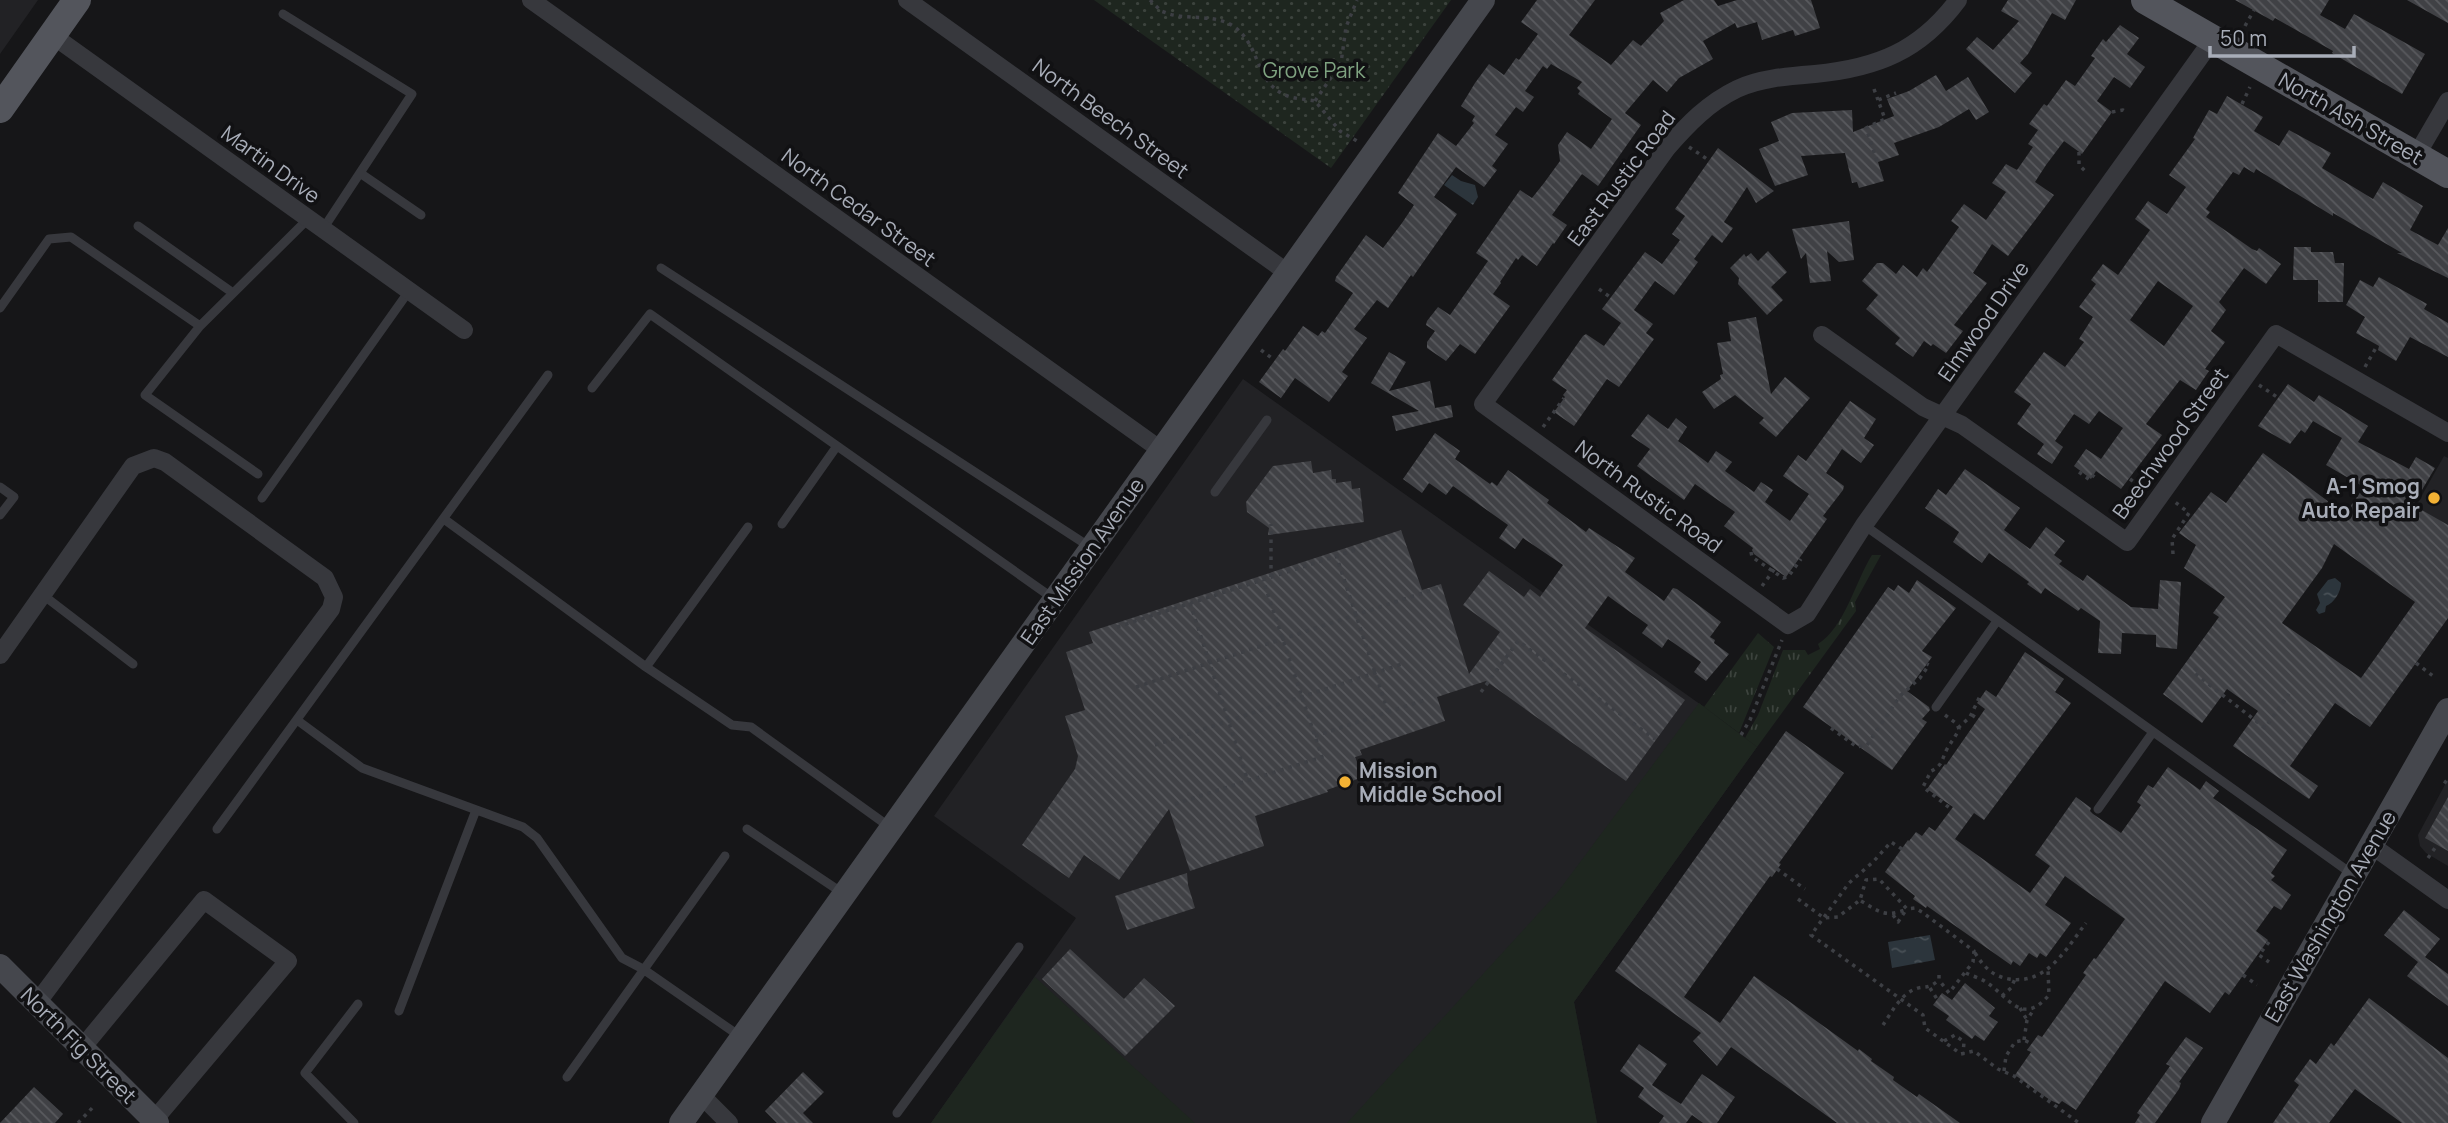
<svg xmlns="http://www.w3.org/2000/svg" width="2448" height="1123" font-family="Manrope,sans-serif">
	<defs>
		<pattern id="grass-tufts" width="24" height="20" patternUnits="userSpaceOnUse" patternTransform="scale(1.75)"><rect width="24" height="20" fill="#1e261f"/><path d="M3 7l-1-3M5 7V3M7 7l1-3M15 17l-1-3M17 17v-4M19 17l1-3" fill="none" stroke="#3c433d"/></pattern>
		<pattern id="park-dots" width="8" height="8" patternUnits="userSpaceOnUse" patternTransform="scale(1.75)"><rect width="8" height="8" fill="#1e261f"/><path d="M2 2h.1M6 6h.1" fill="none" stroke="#3c433d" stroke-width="1.8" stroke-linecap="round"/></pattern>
		<pattern id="water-ripples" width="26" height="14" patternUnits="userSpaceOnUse" patternTransform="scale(1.75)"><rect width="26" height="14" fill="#2c353c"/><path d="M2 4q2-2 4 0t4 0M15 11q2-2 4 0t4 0" fill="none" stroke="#485056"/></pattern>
		<pattern id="building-back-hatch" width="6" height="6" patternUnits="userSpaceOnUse" patternTransform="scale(1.75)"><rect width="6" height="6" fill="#404145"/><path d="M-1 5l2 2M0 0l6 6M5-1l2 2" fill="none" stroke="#595a5e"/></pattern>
	</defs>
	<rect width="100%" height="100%" fill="#161618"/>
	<!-- built -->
	<path fill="#222225" d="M0,0H38L0,54Z
		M1243,379L1704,707L1757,747L1574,1002L1597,1123H931L1076,918L934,816Z
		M2444,456L2448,458V574L2398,538Z
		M2448,779V866L2426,853L2420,846L2418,835Z"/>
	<!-- grass -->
	<path fill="url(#grass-tufts)" d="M1872,555H1881L1855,602L1856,611L1757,747L1745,738L1758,715L1783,650H1805L1808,655L1820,649L1818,644C1845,627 1855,582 1872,555Z
		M1758,633L1774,647L1739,733L1704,707Z"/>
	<!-- park -->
	<path fill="url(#park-dots)" d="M1094,0H1451L1331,168Z"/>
	<!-- pitch -->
	<path fill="#1e261f" d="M1699,703L1757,747L1574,1002L1597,1123H1347L1557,893Z
		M1035,977L1195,1123H931Z"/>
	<!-- water -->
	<path fill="url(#water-ripples)" d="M1452,175L1461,181L1475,185L1478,197L1473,205L1444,185Z
		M2335,578L2341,583C2341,592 2334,603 2326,606L2325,612L2319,614L2316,610L2320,603L2317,594L2328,580Z
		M1930,935L1935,960L1892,968L1888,942Z"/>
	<!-- building -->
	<path fill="url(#building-back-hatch)" fill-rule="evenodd" d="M1537,0H1595L1569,35L1611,65L1633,40L1641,46L1664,21L1660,13L1684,0H1714L1718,6L1737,0H1811L1820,28L1795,36L1793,30L1762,40L1757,22L1737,28L1735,23L1703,41L1713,59L1679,78L1667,92L1653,80L1625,113L1641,125L1598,186L1582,174L1552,215L1567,225L1554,244L1553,243L1537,266L1522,255L1518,260L1516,258L1500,282L1501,283L1493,294L1510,306L1475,354L1460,344L1446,361L1427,348V342L1435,331L1426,325L1427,321L1438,307L1450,315L1488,261L1476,253L1520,190L1532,198L1544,183L1560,161L1558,145L1567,132L1591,149L1612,119L1578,94L1580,91L1577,88L1582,82L1551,64L1547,69L1543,66L1525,91L1534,97L1523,112L1516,107L1495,135L1508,144L1492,166L1497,170L1484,187L1456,167L1434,197L1457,214L1417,271L1413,277L1411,275L1388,308L1377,300L1354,329L1367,338L1342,372L1348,376L1329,402L1295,378L1281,398L1259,382L1283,349L1285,351L1303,326L1318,336L1322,331L1325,333L1353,293L1335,281L1336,277L1366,235L1383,248L1402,223L1414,205L1398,193L1438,133L1456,146L1474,123L1472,121L1475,116L1461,106L1475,83L1489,64L1504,75L1516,58L1519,60L1538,34L1521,22Z
		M2008,0H2076L2065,20L2052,13L2028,54L2020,63L2032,73L2015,93L1966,49L1977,37L1993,50L2019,21L2001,11Z
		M2235,0H2329L2320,15L2345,29L2354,14L2425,54L2402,94L2332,53L2333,51L2275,18L2273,21Z
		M2407,0H2448V23Z
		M2120,25L2139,38L2127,54L2145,67L2130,88L2114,77L2097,101L2112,112L2082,154L2064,141L2046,165L2035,182L2054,195L2008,256L1992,244L1973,273L1987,283L1954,325L1963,331L1946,353L1933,344L1931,346L1924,341L1913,357L1895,344L1900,338L1866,309L1878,295L1862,281L1877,263H1883L1896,274L1903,265L1917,277L1923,268L1927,272L1959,227L1951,221L1964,204L1986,220L2006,192L1992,183L2006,164L2017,170L2033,147L2028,144L2038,130L2029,124L2044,104L2047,106L2066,80L2075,86L2095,58L2091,56L2103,39L2106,42Z
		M1936,75L1946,91L1968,77L1989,112L1976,120L1969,109L1939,127L1894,143L1899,155L1878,162L1884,181L1859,188L1857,182L1852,183L1845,153L1801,156L1808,175L1775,186L1759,149L1779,141L1771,122L1792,113L1852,110L1853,132L1894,116L1887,99L1909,91Z
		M2227,96L2263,117L2254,131L2279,146L2289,130L2331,153L2322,168L2373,199L2383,182L2423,206L2410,230L2438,245L2448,228V278L2397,253H2402L2333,213V216L2256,169L2254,173L2244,167L2239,175L2233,172L2206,209L2210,212L2206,217L2252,249L2257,251L2259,248L2281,264L2266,284L2244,268L2219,302L2226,310L2211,331L2225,342L2205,369L2209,371L2196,390L2180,380L2146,424L2162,435L2121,489L2096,471L2091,479L2074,466L2086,449L2101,459L2123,428L2099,411L2089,424L2074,414L2055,441L2063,447L2052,464L2037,454L2044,444L2017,424L2031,404L2014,392L2044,352L2065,367L2084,342L2079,339L2093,317L2079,307L2096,284L2091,280L2103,264L2118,275L2150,230L2135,219L2148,201L2167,214L2186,187L2169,175L2195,139L2193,138L2209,110L2217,114ZM2158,281L2193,306L2164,346L2130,320Z
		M1718,148L1774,191L1756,203L1747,187L1724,222L1733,228L1722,243L1712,235L1694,259L1698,262L1674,295L1655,281L1634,310L1653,324L1646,333L1654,339L1619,387L1607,379L1574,426L1554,412L1565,397L1563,395L1567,390L1552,380L1583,336L1586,334L1604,346L1621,323L1602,309L1645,252L1662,264L1680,240L1672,234L1685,216L1675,209Z
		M1849,221L1854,260L1839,262L1827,251L1831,281L1810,283L1806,253L1801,259L1792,229Z
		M2294,247H2311V252H2333L2335,263H2344L2343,302H2318V280H2293Z
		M1768,251L1787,272L1771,287L1783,300L1767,315L1738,284L1739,278L1730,268L1744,254L1746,257L1751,253L1758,261Z
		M2379,277L2427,304L2424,309L2448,323V357L2410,337L2396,361L2378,350L2379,346L2356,333L2365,317L2346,305L2360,280L2373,287Z
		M1756,317L1771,394L1785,377L1810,398L1776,437L1759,423L1764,418L1735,395L1714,409L1702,392L1721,379L1720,375L1723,374L1717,343L1731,341L1728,322Z
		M1389,352L1406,362L1389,391L1430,381L1435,408L1451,405L1453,417L1396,431L1392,416L1419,411L1371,383Z
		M2288,384L2314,402L2319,395L2368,426L2358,442L2409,469L2416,457L2435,468L2413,505L2448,525V618L2370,727L2335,703L2290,766L2318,786L2309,799L2233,746L2258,711L2227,689L2202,723L2163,694L2219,617L2213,613L2225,597L2184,568L2196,545L2179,533L2211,492L2226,503L2263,453L2345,514L2364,487L2326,465L2342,438L2313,421L2305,433L2301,430L2290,444L2258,426ZM2334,544L2415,602L2361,678L2282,623L2322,568Z
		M1850,401L1876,419L1864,438L1874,445L1861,463L1842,449L1826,473L1844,486L1843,490L1823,516L1827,519L1786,577L1754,554L1752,550L1753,548L1724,526L1735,512L1695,484L1684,500L1637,466L1650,449L1631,436L1648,414L1668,429L1676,418L1687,427L1678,441L1708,463L1716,451L1732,462L1725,471L1754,492L1761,482L1773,490L1765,502L1790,521L1809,494L1783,476L1798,455L1806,461Z
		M1435,433L1460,451L1455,459L1490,484L1492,482L1497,486L1508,470L1549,500L1547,503L1586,532L1589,528L1635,558L1625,572L1664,601L1673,588L1677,589L1721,622L1710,637L1715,640L1714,643L1729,654L1706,681L1694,672L1701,662L1668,639L1662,648L1642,633L1648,625L1608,596L1585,628L1685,700L1626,781L1486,681L1437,697L1445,721L1360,750L1362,755L1355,757L1363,777L1327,790L1328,792L1255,816L1264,846L1190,871L1169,809L1119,880L1084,855L1069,878L1022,845L1075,769L1078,756L1065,716L1085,710L1066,652L1093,643L1089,632L1401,530L1422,590L1441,584L1469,674L1500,632L1463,605L1489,571L1524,597L1530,589L1540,597L1563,565L1523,538L1515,549L1499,538L1508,525L1453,486L1446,495L1429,483L1422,493L1403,479Z
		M1311,461L1313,473L1331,470L1332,479H1336V483L1351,481L1352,489L1360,488L1364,522L1268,535L1269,528L1247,512L1246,502L1273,466Z
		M1965,469L2020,508L2004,530L2030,549L2046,527L2065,541L2054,555L2062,561L2059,564L2083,581L2087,575L2131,607L2158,609L2160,580L2181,582L2177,649L2156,647V635L2122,633L2121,654L2098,653L2100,621L2081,608L2078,611L2045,588L2041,594L2027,584L2029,582L1989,553L1982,563L1953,542L1959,532L1925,508L1938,489L1946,495Z
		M1917,580L1956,608L1922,651L1932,657L1907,691L1929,707L1930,710L1922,719L1927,722L1892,770L1803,707L1888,587L1894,591L1898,585L1909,593Z
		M2025,652L2064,679L2055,692L2071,703L1984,820L1974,813L1955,839L2030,893L2050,866L2035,855L2076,797L2091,808L2090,811L2093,814L2121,833L2141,805L2137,802L2148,785L2153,788L2168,767L2200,790L2206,781L2219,791L2213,798L2287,850L2271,873L2275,876L2271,880L2291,895L2281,910L2274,906L2256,931L2268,940L2229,995L2225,992L2210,1013L2165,981L2076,1110L2062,1101L2059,1104L2050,1100L2015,1075L2031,1052L2027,1050L2038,1035L2042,1037L2086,975L2083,973L2094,958L2096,959L2125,919L2065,876L2045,905L2071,923L2046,957L2040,953L2037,958L2029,953L2020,966L2013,961L2011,965L1927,906L1926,908L1913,899L1915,896L1885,872L1908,840L1909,841L1916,832L1922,836L1929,827L1935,831L1953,807L1927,789L1945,764L1946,765L1985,709L1977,703L1986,690L1996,697Z
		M1786,731L1844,773L1779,863L1781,864L1772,877L1770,876L1684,997L1720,1023L1754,976L1858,1051L1859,1049L1872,1059L1871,1061L1894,1077L1893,1080L1917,1097L1919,1094L1960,1123H1837L1731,1047L1717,1066L1693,1041L1701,1033L1615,971Z
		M2448,797V851L2425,838Z
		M1187,873L1188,885L1195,908L1127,930L1115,896Z
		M2404,910L2440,939L2425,957L2448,974V1006L2407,976L2418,962L2384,935Z
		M1070,949L1124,999L1144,978L1175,1006L1125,1056L1042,979Z
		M1965,983L1995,1008L1989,1016L1998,1022L1984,1041L1975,1035L1972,1039L1946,1020L1949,1016L1933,1005L1942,993L1952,1000Z
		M2369,998L2448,1058V1123H2402L2355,1089L2329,1123H2273L2299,1085L2294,1081L2310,1059L2316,1064L2331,1043L2334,1046Z
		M2186,1037L2203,1048L2179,1082L2181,1083L2179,1089L2155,1123H2135L2140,1115L2137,1113L2170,1066L2166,1064Z
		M1639,1044L1667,1064L1652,1085L1681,1104L1702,1074L1735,1097L1717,1123H1703L1692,1115L1686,1123H1659L1664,1116L1638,1097L1644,1088L1620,1071Z
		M803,1072L824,1092L803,1113L813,1123H777L765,1111Z
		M34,1087L63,1114L55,1123H0Z"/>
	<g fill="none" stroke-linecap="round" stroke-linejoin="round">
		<!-- path -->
		<path stroke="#3d3f44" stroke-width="3.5" stroke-dasharray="3.5 5" stroke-linecap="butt" d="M1150,0L1161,11L1169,14C1190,20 1215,14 1233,26C1260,44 1255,80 1283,94C1292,99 1305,99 1315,101L1340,131L1357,141
			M2245,26L2254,10
			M1874,89L1878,100
			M1315,101L1341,63L1346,27L1357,0
			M2242,104L2250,87
			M2112,112L2123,110L2128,113
			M1689,147L1710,161
			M2079,152V165L2086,172
			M1877,161L1866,128L1885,119L1878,100L1896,93
			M1599,289L1610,297
			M1261,350L1273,359
			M2365,367L2377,346
			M2259,385L2277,397
			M1543,427L1564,398
			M2079,472L2090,480L2096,472
			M2130,479L2145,490
			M1751,552L1752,557L1783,578L1788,577L1801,559
			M2173,554L2172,539L2189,513L2175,502
			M1336,555L1388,712
			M1271,577V524
			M1762,586L1776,567
			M1190,603L1248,781
			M1117,627L1398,536
			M2416,663L2433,676
			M2197,668L2193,672L2265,728L2289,694
			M1136,687L1438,588
			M1481,692L1518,641L1655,739
			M1945,715L1957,724L1959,729C1956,736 1951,742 1947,749C1942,758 1943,766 1931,771L1923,787L1951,809
			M1972,715L1978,719
			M1831,728L1857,747L1867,745L1900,696L1920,678L1929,665L1927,664
			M1958,728L1970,717L1981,694
			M1741,735L1750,720L1782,640
			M1315,736L1425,700
			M1155,745L1405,663
			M2444,781L2448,784
			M1175,804L1322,757L1263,580
			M1902,849L1891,842L1873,862L1849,883L1811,935L1923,1015L1925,1028L1961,1054L1974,1051L1998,1069L2014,1076L2079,1123
			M2428,858L2437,845
			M1777,869L1805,889
			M1798,899L1824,918L1838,917L1860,900L1866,880L1879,879L1907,909L1915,908L1922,912L1974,951L1973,962L1949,993L1939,980
			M1861,901C1880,912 1885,918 1907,909
			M1893,915L1898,922L1906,910
			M2269,942L2259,955L2269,962
			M1975,953C1984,967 1992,976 2009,979C2047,985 2066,949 2086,923
			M1966,973C1972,976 1980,978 1986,982C2009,997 2022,1027 2049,995L2048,969
			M2243,975L2257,985
			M1930,988L1937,999
			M2002,996L2011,988L2015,979
			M2020,1008L2027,1020
			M1883,1025C1891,1013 1900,996 1913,990C1925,984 1926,991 1939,980V975
			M2024,1040L2027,1020L2034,1009
			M1944,1041L1955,1035L1964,1042L1963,1054
			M2004,1071L2006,1056L2015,1042L2024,1040L2032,1044
			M78,1123L95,1105"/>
		<!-- lane -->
		<path stroke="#37383d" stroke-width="9" d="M283,14L412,94L323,229
			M360,173L421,215
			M138,226L233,293
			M661,268L1090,547
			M0,308L49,239L71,237L200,326L145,395L258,474
			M200,326L308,219
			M592,388L650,314L1054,599
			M0,487L14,497L0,515
			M1215,492L1267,420
			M262,498L409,291
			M444,519L646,667L732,725L751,727L891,828
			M782,524L837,446
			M1864,525L2352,874
			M43,595L133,664
			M646,667L748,527
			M1936,707L1997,621
			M297,720L362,768L523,827L537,838L622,958L643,969L741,1037
			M2098,809L2153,732
			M217,829L548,375
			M747,829L844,894
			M399,1011L476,810
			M567,1077L725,856
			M897,1113L1019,947
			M354,1123L305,1073L358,1004"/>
		<!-- street -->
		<path stroke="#37383d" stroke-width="18" d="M531,0L1161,450
			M907,0L1288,273
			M1958,0C1920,51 1877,68 1815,74C1790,76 1760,78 1737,89C1708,103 1688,124 1667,148L1483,404L1788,625L1807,614L1864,525L2213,39
			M52,35L464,330
			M2416,156L2448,101
			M1822,335L1923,407L1962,425L2127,542L2276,334L2448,433
			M0,655L133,466L154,458L165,462L325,578L334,597L331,609L37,1003
			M2371,845L2448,900
			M82,1048L204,900L288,961L154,1120
			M701,1095L729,1123"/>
		<!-- secondary -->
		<path stroke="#45474d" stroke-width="24" d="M0,966L157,1123
			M681,1123L1483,0
			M2213,1123L2448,710"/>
		<!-- primary -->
		<path stroke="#53555c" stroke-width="28" d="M2145,0L2448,174
			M0,109L77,0"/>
	</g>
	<!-- markers -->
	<g fill="#f2b134" stroke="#111113" stroke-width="2.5">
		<circle cx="2434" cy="498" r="7"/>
		<circle cx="1345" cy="782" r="7"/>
	</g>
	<g text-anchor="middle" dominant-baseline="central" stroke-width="7" stroke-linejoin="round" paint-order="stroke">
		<!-- park labels -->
		<g font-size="21" fill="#7fa381" stroke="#111113">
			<text x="1314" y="70">Grove Park</text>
		</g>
		<!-- street labels -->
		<g font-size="21" fill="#a8adb8" stroke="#111113">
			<text transform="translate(1111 118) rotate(36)">North Beech Street</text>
			<text transform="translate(2351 118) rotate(30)">North Ash Street</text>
			<text transform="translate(271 164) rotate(36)">Martin Drive</text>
			<text transform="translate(1621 178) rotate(-53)">East Rustic Road</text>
			<text transform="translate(859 207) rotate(36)">North Cedar Street</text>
			<text transform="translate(1983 321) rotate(-55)">Elmwood Drive</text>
			<text transform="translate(2170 443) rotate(-54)">Beechwood Street</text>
			<text transform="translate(1649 496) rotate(36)">North Rustic Road</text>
			<text transform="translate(1082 561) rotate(-55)">East Mission Avenue</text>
			<text transform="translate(2330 916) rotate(-60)">East Washington Avenue</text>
			<text transform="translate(79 1045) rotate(45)">North Fig Street</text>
		</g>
		<!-- poi labels -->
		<g font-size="21" font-weight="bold" fill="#a8adb8" stroke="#111113" text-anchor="end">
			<text x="2420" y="486">A-1 Smog<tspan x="2420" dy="24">Auto Repair</tspan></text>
			<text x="1359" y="770" text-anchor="start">Mission<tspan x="1359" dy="24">Middle School</tspan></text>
		</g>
	</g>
	<!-- scale -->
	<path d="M2210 46v10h144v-10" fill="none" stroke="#a8adb8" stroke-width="3.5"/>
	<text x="2220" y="46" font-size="21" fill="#a8adb8" stroke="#111113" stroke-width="5" paint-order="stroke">50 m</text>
</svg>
